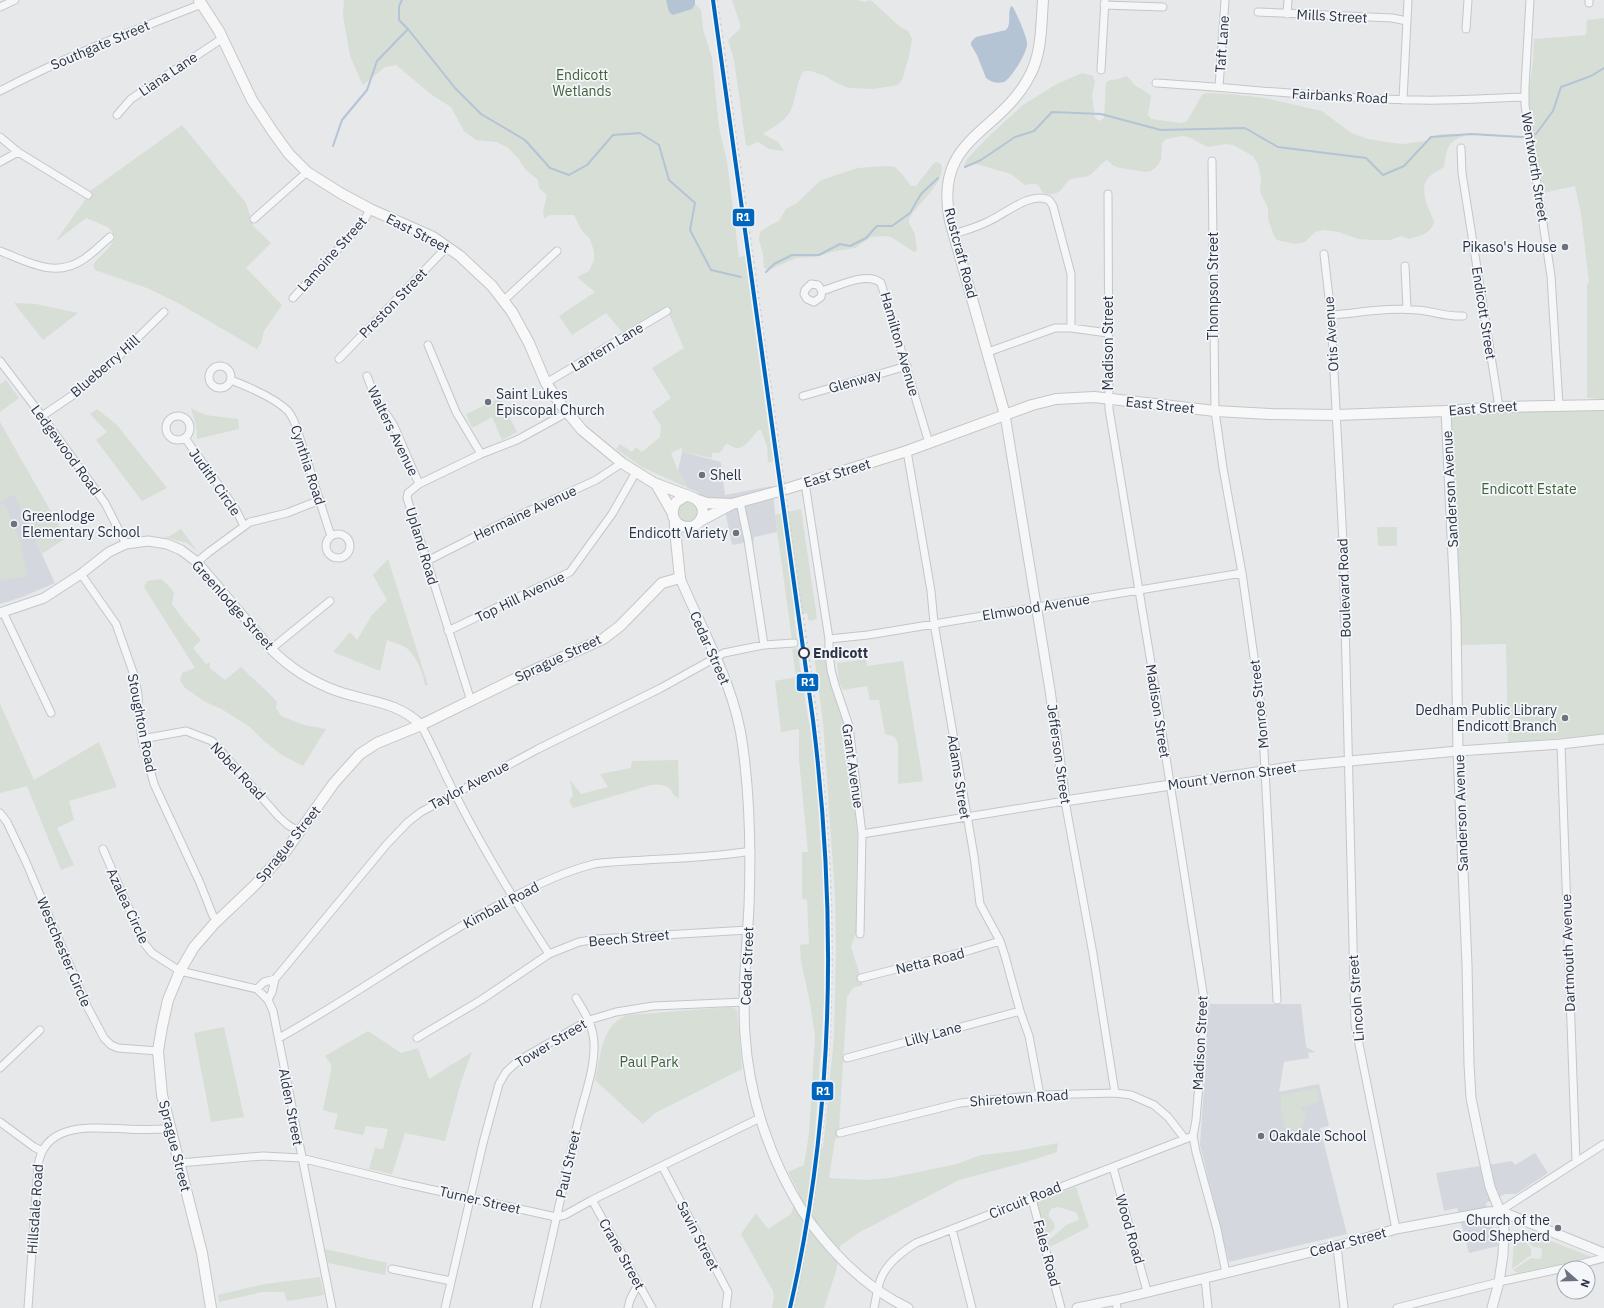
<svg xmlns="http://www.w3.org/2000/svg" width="1604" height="1308" font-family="'IBM Plex Sans',sans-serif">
	<rect width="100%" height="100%" fill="#e6e8ea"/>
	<!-- built -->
	<path fill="#d4d7dd" d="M682,452L718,461L721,463L725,495L772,486L777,532L754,537V541L732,545L726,515L714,498L708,499L704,498L696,491L688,488L678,471Z
		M0,463L55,583L22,597L0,604Z
		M1210,1004H1301L1306,1047L1315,1052L1308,1053L1309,1058L1284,1062L1279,1092L1319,1084L1329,1126L1320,1128L1347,1234L1229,1262L1200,1145Z
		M1535,1153L1548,1173L1516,1194H1505L1486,1203L1488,1220L1494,1229L1498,1246L1469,1253L1457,1208L1444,1211L1436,1173L1512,1161L1515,1165Z"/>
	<!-- green -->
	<path fill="#d6ded6" d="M344,0H691L701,10L703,29L712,58L719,127L727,162L739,257L745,256L773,462H768L767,446L761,430H759C752,435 747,448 737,448C733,448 730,444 726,444L720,453H712V458L682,452V448L671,453L678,471L688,488L642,467L616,449L620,444L632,452L636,447L642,452L660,437L661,426L652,412L671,398L652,368L684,348L666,307L622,332L606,313L572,335L559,316L595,292L577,277L589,271L594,260V251L590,239L582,231L574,215H550L544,219L543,212L547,195L539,188L538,180L525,169L518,158L508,148L497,142L476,140L464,131L451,107L432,95L396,65L385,67L363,85L350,56L343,15Z
		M732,0H857L865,2L870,0L873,2L899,26L908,31L912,39L909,56L902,80L898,85L873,89L849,88L835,82L825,76L811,71H804C797,77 796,101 790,112C784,122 772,128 763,134L778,142L784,151L769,149L758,142L748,146L746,145L734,60L728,40L740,29V24Z
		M1604,18V399L1587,398V285L1589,282L1581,214L1575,186L1543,193L1530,110L1529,92L1533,62L1534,39L1586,35L1587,20Z
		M1082,73L1093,76L1095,82L1092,95L1095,118L1100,121L1104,118L1106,82C1113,78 1118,81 1126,76C1131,79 1132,83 1136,86C1141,90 1147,91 1151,96L1148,115L1151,119L1181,123L1187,121L1202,95L1206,93L1230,94L1265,98L1322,111L1351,133L1368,139L1393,143L1403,144L1425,141L1440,134H1454L1465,136C1446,141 1447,150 1444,167C1440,170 1434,172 1430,176C1417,187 1429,209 1434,222C1431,234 1419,236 1409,239L1401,236L1390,240H1375L1358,239L1339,232L1324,230L1315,232L1305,242L1301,243L1295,244L1277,240L1274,236L1268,219V208L1260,192L1261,178L1258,164L1253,156L1233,145L1226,144L1208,147L1188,137L1182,136L1166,139L1162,143L1161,159L1158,165L1151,171L1145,172L1121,168L1114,166L1107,160C1099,164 1096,172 1088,176C1083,178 1074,177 1069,180C1063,185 1062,193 1053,194C1033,197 1048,179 1025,185L1011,174L977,164L964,166L967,159L986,139L1023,105L1055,85Z
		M182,125L246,203L253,226L271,243L246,268L282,305L264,331L261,343L257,349L180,304L147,288L95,270L93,265C99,255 113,248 115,236L108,227L86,218L55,242L85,200L90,191Z
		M936,162L941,164C947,182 916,205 909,219V223L915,234L917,251L914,252L893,238L887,236L871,237L855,248L835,251L816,257L796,258L769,270L764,268L763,254L759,240L760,232L769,226L779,221L786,209L797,203L821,180L858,168L886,166L895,167L902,174L911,186H916L933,164Z
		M14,303L36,304L78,313L43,340Z
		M6,380L19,398L0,412V384Z
		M500,398L517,432L502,440L492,417L472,428L466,414Z
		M191,408L205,415L238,419L239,429L197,439L196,425Z
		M97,409L117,425L167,488L142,501L96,440L107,432L90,414Z
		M1571,409L1604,410V734L1508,743L1506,644L1460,645L1451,422L1454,416L1461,413Z
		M0,422L66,538L42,554L14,494L3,501L0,500Z
		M677 512a10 10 0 1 1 20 0a10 10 0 1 1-20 0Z
		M0,504L6,505L21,543L27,577L0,580Z
		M801,509L817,619L809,621L807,613L794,615L797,640H792L775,515Z
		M1377,527H1397V546H1378Z
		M181,529L197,551L187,543L164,537L170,536Z
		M388,559L428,685H425C423,673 417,659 410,651C405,645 394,643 387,640L380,671L333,652L350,632L357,640L372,615L387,600L373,575Z
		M161,579L169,586L174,593L172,604L186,623L201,640L193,648L206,664L210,662V668L225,680L241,667C253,679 266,689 277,702L276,708L281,716L304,725L326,729L303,766L282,755L264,741L250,727L223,710L204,701L185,688L180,680L182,673L195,668L144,587L147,581Z
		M797,648L809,724L812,723L818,790L824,899V1003L814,1146L823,1147L834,1037L836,951L835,895L823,722L814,655V649L828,648L845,728L857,833L856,933L851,947L863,985L853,988L847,997L839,1129L838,1138L835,1139L829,1178L866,1180L890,1178L957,1164L981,1155L1016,1151L1058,1143L1057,1152L1026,1162L959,1180L858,1233L840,1246L836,1271L824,1308H772L774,1298L773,1291L741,1234L756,1213L768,1229L791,1214L798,1191L788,1172L804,1165L809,1134L815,1036L810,1003L801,961L800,945L809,944L807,900L802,899V852H808L799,759V729L781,732L775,681L796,677L792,649Z
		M866,659L867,666L903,661L923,781L898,784V744L895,737L885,734L879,700H870L867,686L843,690L839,681L837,663Z
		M0,704L34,780L99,742L117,787L69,801L74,820L57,828L74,865L61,870L27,786L0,793Z
		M678,760L679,798C673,796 673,793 670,789C664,784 658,784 651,785L573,808L569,801L573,795L570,780L581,794L608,787L600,774L631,768L632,761Z
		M732,1007L737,1010L742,1069L655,1113L643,1124L595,1080C601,1056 601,1024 628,1015Z
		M224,1027L244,1117L211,1122L194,1033Z
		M368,1031L401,1053L418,1048L429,1079L472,1052L461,1082L445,1141L405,1133L392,1174L369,1169L375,1148L383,1149L388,1129L366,1126L363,1135L334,1129L338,1114L323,1110L331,1070V1064L325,1056Z
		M1317,1088L1319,1102L1300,1108L1306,1114L1303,1126L1296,1131L1285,1129L1281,1113V1095Z
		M1076,1187L1089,1227L1050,1247L1048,1241L1066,1225L1079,1220L1076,1212L1059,1207L1052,1208C1043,1219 1055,1218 1055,1228L1047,1235L1037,1205L1038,1201Z
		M1522,1231H1525L1592,1257L1518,1273L1513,1270L1531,1258L1541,1259L1542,1248L1533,1247L1519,1232Z
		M1517,1233L1531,1248V1255L1512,1269L1514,1239Z
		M325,1249L387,1263L385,1275L328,1263Z
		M320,1277L324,1295L287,1301L284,1292H262L219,1302L218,1295L265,1284Z"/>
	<!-- water -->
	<path fill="#b4c4d5" d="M666,0H695V4L692,9L673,15L669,12Z
		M1011,6L1013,7C1018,17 1025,32 1027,42C1029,50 1011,79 1004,82C997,84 991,82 986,78L977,55L971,45V42L976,37L1006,30C1012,23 1007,14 1011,6Z"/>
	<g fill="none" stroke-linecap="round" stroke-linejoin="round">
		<!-- stream -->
		<path stroke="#b4c4d5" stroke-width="2" d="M402,0L399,6V20L408,29
			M1532,135L1536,134L1553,111L1561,87L1591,76L1604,68
			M333,146L342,120L367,90L377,61L408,29L455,88L481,114L525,140L550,168L569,175L587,165L613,135L640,133L659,145L669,180L695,203L690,230L711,270L741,277
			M965,167L981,160L1015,137L1034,131L1052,112L1101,114L1161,130L1245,128L1278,147L1366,158L1383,175L1404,166L1431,137L1471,134L1522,137L1528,136
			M766,272L774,264L792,255H819L840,244L850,246L866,238L877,226H892L910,213L921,194L938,178"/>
		<!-- minor casing -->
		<g stroke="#c4c6c8" stroke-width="9">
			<path id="minor" d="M1530,0L1525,87V105L1551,276L1559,405
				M1589,3V0
				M1104,5L1163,7
				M0,7L15,0
				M1258,12L1392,18L1407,21
				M1287,14L1288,0
				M1466,29L1468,0
				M1101,70L1105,0
				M1156,83C1244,88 1330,99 1418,100C1453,101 1489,98 1525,97
				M1219,87L1225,0
				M0,91C65,57 134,30 202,4
				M1403,100L1408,0
				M117,115L131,99L223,38
				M0,137L18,152L88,195
				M1461,148L1462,173L1499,407
				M1212,161L1215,411L1223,468L1242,573L1262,713L1277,1000
				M0,162L18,152
				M1108,194L1109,409L1153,675L1204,999V1023L1196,1120L1193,1136L1196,1152L1217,1229L1226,1273
				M254,219L307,172
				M954,234C966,230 978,227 989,221C1005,214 1031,191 1049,200L1053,206L1071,274V328
				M0,251C29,262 55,279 84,259C93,253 102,244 110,237
				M1324,254L1331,315L1343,542L1355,1024L1396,1229
				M1405,266L1407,309
				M822,291L821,297L814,302L807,299L804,294L805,290L811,284L818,285L822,291C839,286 867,271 881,283L929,443
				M293,298L364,221L370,209
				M503,301L557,251
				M1331,315C1359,313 1389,307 1417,310C1434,311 1444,317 1463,316
				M428,345L456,412L481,454
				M988,352L1055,328H1071L1108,333
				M339,359L447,247
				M0,361L42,416L105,503L126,544
				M209 377a11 11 0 1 1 22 0a11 11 0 1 1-22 0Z
				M367,376L378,405L387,415L394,426L419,484
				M231,380C249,387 275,398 288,411C296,420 298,434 302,445C312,475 321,506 331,536
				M546,383L667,311
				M803,396L907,366
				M166 428a12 12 0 1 1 24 0a12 12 0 1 1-24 0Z
				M42,416L76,393L120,355L164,312
				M185,438L235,508L244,526
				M907,451L931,591L934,623L974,856L980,904L1000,941L1005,956L1020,1011L1029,1036L1040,1095
				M805,483L829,639V653L831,670L835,685L849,726L862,834L860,934
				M740,502L748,540L764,645
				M326 546a12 12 0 1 1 24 0a12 12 0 1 1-24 0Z
				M427,561L494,527L596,480L622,463
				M197,562L209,552L250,522L287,513L320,500
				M81,574L116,624L134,675L138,694L139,719L142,739L154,784L200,883L213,916L218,920
				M3,612L51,713
				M448,631L570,572L612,514L636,472
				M829,639L868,635L1242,573
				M271,649L330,601
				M471,701L407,498L408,493L419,484L481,454L517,440L568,412
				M421,725C433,747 443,771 455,794C483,849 515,902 549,954
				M142,739L186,731L212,741L279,817L288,825L300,832
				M1561,744L1576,1162
				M0,813L7,822L26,862L87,1006L104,1038L111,1045L118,1048L158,1051
				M862,834L1065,801L1093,954L1115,1093
				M103,849L144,943L152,953L180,971L257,989L268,1000L273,1011L332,1308
				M861,978L971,950L1000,941
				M257,989L264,982L275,979
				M268,1000L272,992L275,979L387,844L408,822L421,812L538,749L661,688L724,653L764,645L794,643
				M279,1038C351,998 418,949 491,909C523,891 558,873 594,864C610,861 628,861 645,860C680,858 716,857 751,851
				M417,1038L481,1000L549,954L579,942L597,939L748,930
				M847,1058L1020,1011
				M0,1068L40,1030
				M0,1122L34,1147L42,1151
				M840,1133L960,1103L1040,1095L1115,1093L1131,1095L1154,1105L1168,1117L1185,1139
				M179,1163L263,1156L301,1158L402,1183L556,1217L565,1215L592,1200L760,1118
				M662,1166L728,1292L726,1308
				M1113,1167L1147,1291
				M1032,1199L1061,1308
				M592,1200L652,1308
				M1500,1211L1604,1144
				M952,1229L972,1308
				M1337,1246L1344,1308
				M1565,1268L1604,1258
				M392,1269L451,1281
				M1205,1278L1208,1308
				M1116,1300L1117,1308
				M28,1308L38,1166C44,1121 93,1128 127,1129C141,1130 156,1129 170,1129
				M445,1308L483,1143L499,1084L506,1072L518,1061L589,1020L616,1012L653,1006L745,1002
				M536,1308C550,1248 563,1187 577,1126C583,1099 595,1071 594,1043C593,1025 585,1013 576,998
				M628,1308L630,1300L638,1284
				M874,1308C876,1299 877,1289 880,1281C885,1265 903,1251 916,1243L1193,1136
				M1397,1308L1499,1282L1564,1268"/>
		</g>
		<!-- tertiary casing -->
		<g stroke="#c4c6c8" stroke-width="11">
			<path id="tertiary" d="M1446,411L1456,620L1458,751L1467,965L1469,1064L1471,1098L1478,1132L1490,1187L1500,1211L1504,1229L1503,1255L1499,1282L1492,1308
				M1005,415L1050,690L1065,801L1296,766L1458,751L1561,744L1604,739
				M680,578C703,633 736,687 743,748C750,800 751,853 749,906C747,948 742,994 745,1035C749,1097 770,1160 803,1212
				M0,613L44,598L81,574L109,552L126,544L148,541L167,544L181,550L197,562L271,649C290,668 312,682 337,691C368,702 397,701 421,725
				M813,1226C838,1259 870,1290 908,1308
				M1077,1308L1116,1300L1352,1242L1396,1229L1488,1212L1500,1211L1604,1253"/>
		</g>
		<!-- secondary casing -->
		<g stroke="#c4c6c8" stroke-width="12">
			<path id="secondary" d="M199,0L219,31L252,100L273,132L289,154L307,172L342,194L370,209L433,237L460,256L492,286L512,312L529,343L546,383L559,402L582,430L622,463L654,483L694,498C707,506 705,522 691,527C676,528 668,516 676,502L687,495
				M1005,415L950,221C933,138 998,135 1029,77C1042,54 1041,26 1043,0
				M656,484L672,512
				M698,500L707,503L732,504
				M700,521L732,504L783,490L907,451L1032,405L1056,399L1094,397L1215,411L1270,414L1336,415L1446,411L1499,407L1604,405
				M211,1308L202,1253L162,1095L158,1051L162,1027L168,1000L180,971L194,947L214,924L256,884L285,852L334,783L360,754L377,743L421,725L523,675L603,639L620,626L662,583L680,578L675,530V522"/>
		</g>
		<!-- minor -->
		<use href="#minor" stroke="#f5f6f7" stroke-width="7"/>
		<!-- tertiary -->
		<use href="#tertiary" stroke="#f5f6f7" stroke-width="9"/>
		<!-- secondary -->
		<use href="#secondary" stroke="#f8f8f8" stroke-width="10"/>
		<!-- rail -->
		<path stroke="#cecfd2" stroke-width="2" stroke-dasharray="2 4" stroke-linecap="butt" d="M717,0C741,168 764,337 787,505C802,610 819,715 827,821C839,984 829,1148 794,1308"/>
		<!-- tertiary-bridge casing -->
		<g stroke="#c4c6c8" stroke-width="11" stroke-linecap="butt">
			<path id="tertiary-bridge" d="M803,1212L813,1226"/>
		</g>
		<!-- tertiary-bridge -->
		<use href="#tertiary-bridge" stroke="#f5f6f7" stroke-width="9"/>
		<!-- rail-1 casing -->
		<g stroke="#f4f6f9" stroke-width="7">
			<path id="rail-1" d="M713,0L813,720C837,915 834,1116 790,1308"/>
		</g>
		<!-- rail-1 -->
		<use href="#rail-1" stroke="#0065bd" stroke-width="4"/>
	</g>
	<!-- markers -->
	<g fill="#6c737f" stroke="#f4f6f9" stroke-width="1.5">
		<circle cx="1565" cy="247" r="4"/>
		<circle cx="488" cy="402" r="4"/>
		<circle cx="702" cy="475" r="4"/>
		<circle cx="14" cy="524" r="4"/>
		<circle cx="736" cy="533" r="4"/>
		<circle cx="1565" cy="718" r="4"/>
		<circle cx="1261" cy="1136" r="4"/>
		<circle cx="1558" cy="1228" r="4"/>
	</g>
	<circle fill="#f4f6f9" stroke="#2b3445" stroke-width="2" cx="804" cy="653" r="5"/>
	<g text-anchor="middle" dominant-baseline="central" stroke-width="3.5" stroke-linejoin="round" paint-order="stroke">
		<!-- street labels -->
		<g font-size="14" fill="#2b3445" stroke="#f4f6f9">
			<text transform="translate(1332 16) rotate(3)">Mills Street</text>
			<text transform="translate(1222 44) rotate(-86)">Taft Lane</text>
			<text transform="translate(100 45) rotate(-23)">Southgate Street</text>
			<text transform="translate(168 74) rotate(-34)">Liana Lane</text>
			<text transform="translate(1340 96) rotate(3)">Fairbanks Road</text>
			<text transform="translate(1535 167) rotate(81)">Wentworth Street</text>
			<text transform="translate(418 233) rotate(27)">East Street</text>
			<text transform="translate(961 253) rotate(75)">Rustcraft Road</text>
			<text transform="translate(332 254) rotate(-48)">Lamoine Street</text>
			<text transform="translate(1213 286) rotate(-90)">Thompson Street</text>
			<text transform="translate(393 303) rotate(-46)">Preston Street</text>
			<text transform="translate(1484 313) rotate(81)">Endicott Street</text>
			<text transform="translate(1331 334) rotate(-94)">Otis Avenue</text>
			<text transform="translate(1108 343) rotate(-90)">Madison Street</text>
			<text transform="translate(900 344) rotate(74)">Hamilton Avenue</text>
			<text transform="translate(607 347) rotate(-31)">Lantern Lane</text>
			<text transform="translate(105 366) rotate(-41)">Blueberry Hill</text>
			<text transform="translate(855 381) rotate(-16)">Glenway</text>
			<text transform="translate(1160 405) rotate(6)">East Street</text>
			<text transform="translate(1483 408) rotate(-4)">East Street</text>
			<text transform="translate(393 431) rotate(64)">Walters Avenue</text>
			<text transform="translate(66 450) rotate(54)">Ledgewood Road</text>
			<text transform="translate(308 465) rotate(72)">Cynthia Road</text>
			<text transform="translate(837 473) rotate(-17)">East Street</text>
			<text transform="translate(215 482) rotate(55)">Judith Circle</text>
			<text transform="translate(1450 489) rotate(-93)">Sanderson Avenue</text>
			<text transform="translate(525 513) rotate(-25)">Hermaine Avenue</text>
			<text transform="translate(422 546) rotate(73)">Upland Road</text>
			<text transform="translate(1344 588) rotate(-92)">Boulevard Road</text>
			<text transform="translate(520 597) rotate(-26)">Top Hill Avenue</text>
			<text transform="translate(233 605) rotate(48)">Greenlodge Street</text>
			<text transform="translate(1036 607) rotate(-9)">Elmwood Avenue</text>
			<text transform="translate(710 648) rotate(66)">Cedar Street</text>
			<text transform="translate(558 658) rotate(-25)">Sprague Street</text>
			<text transform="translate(1259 704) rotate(-96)">Monroe Street</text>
			<text transform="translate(1158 711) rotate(81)">Madison Street</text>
			<text transform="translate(142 723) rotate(79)">Stoughton Road</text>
			<text transform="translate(1059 754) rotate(82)">Jefferson Street</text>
			<text transform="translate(853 766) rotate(82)">Grant Avenue</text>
			<text transform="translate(238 771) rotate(47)">Nobel Road</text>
			<text transform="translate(1232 776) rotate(-8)">Mount Vernon Street</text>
			<text transform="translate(959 777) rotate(81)">Adams Street</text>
			<text transform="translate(469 785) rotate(-28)">Taylor Avenue</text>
			<text transform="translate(1461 813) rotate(-92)">Sanderson Avenue</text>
			<text transform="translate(288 844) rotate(-51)">Sprague Street</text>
			<text transform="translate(501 905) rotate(-28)">Kimball Road</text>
			<text transform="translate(128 906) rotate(65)">Azalea Circle</text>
			<text transform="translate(629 938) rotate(-5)">Beech Street</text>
			<text transform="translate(64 952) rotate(67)">Westchester Circle</text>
			<text transform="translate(1568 953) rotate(-92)">Dartmouth Avenue</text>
			<text transform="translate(930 961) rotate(-14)">Netta Road</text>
			<text transform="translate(747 966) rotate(-88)">Cedar Street</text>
			<text transform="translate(1356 998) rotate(-94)">Lincoln Street</text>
			<text transform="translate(933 1034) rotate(-15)">Lilly Lane</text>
			<text transform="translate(551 1043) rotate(-31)">Tower Street</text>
			<text transform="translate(1200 1043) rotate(-87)">Madison Street</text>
			<text transform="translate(1019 1098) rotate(-4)">Shiretown Road</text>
			<text transform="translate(291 1107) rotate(79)">Alden Street</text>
			<text transform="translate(175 1146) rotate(76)">Sprague Street</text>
			<text transform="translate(568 1164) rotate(-77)">Paul Street</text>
			<text transform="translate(480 1200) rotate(13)">Turner Street</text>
			<text transform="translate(1025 1200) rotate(-22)">Circuit Road</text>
			<text transform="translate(35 1209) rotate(-86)">Hillsdale Road</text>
			<text transform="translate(1130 1229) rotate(74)">Wood Road</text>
			<text transform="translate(698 1236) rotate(63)">Savin Street</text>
			<text transform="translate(1348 1242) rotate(-15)">Cedar Street</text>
			<text transform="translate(1047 1253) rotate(75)">Fales Road</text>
			<text transform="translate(622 1254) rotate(61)">Crane Street</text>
		</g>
		<!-- park labels -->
		<g font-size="14" fill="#3f6138" stroke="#f4f6f9">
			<text x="582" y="75">Endicott<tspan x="582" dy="16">Wetlands</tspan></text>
			<text x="1529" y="489">Endicott Estate</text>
			<text x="649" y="1062">Paul Park</text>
		</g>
		<!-- poi labels -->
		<g font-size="14" fill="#2b3445" stroke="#f4f6f9" text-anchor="end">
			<text x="1557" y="247">Pikaso's House</text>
			<text x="496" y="394" text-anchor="start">Saint Lukes<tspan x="496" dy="16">Episcopal Church</tspan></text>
			<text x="710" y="475" text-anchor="start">Shell</text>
			<text x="22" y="516" text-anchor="start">Greenlodge<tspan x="22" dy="16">Elementary School</tspan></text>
			<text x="728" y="533">Endicott Variety</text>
			<text x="1557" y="710">Dedham Public Library<tspan x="1557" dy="16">Endicott Branch</tspan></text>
			<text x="1269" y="1136" text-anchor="start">Oakdale School</text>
			<text x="1550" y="1220">Church of the<tspan x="1550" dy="16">Good Shepherd</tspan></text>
		</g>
		<!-- stop labels -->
		<g font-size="14" font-weight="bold" fill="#2b3445" stroke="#f4f6f9" text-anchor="start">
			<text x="813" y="653">Endicott</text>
		</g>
	</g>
	<g stroke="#f4f6f9" stroke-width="1.5">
		<rect x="732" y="208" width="23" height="19" rx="4" fill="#0065bd"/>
		<rect x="796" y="673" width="23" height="19" rx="4" fill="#0065bd"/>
		<rect x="811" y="1081" width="23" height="20" rx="4" fill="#0065bd"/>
	</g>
	<g font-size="11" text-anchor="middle" font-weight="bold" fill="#fff">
		<text x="743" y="221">R1</text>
		<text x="808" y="686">R1</text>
		<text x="823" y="1095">R1</text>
	</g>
	<!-- north arrow -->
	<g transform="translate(1576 1280) rotate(110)"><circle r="19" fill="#f4f6f9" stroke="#a4a8b1"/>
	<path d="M0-3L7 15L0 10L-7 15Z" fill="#6c737f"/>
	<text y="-6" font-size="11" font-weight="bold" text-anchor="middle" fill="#2b3445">N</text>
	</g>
</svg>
